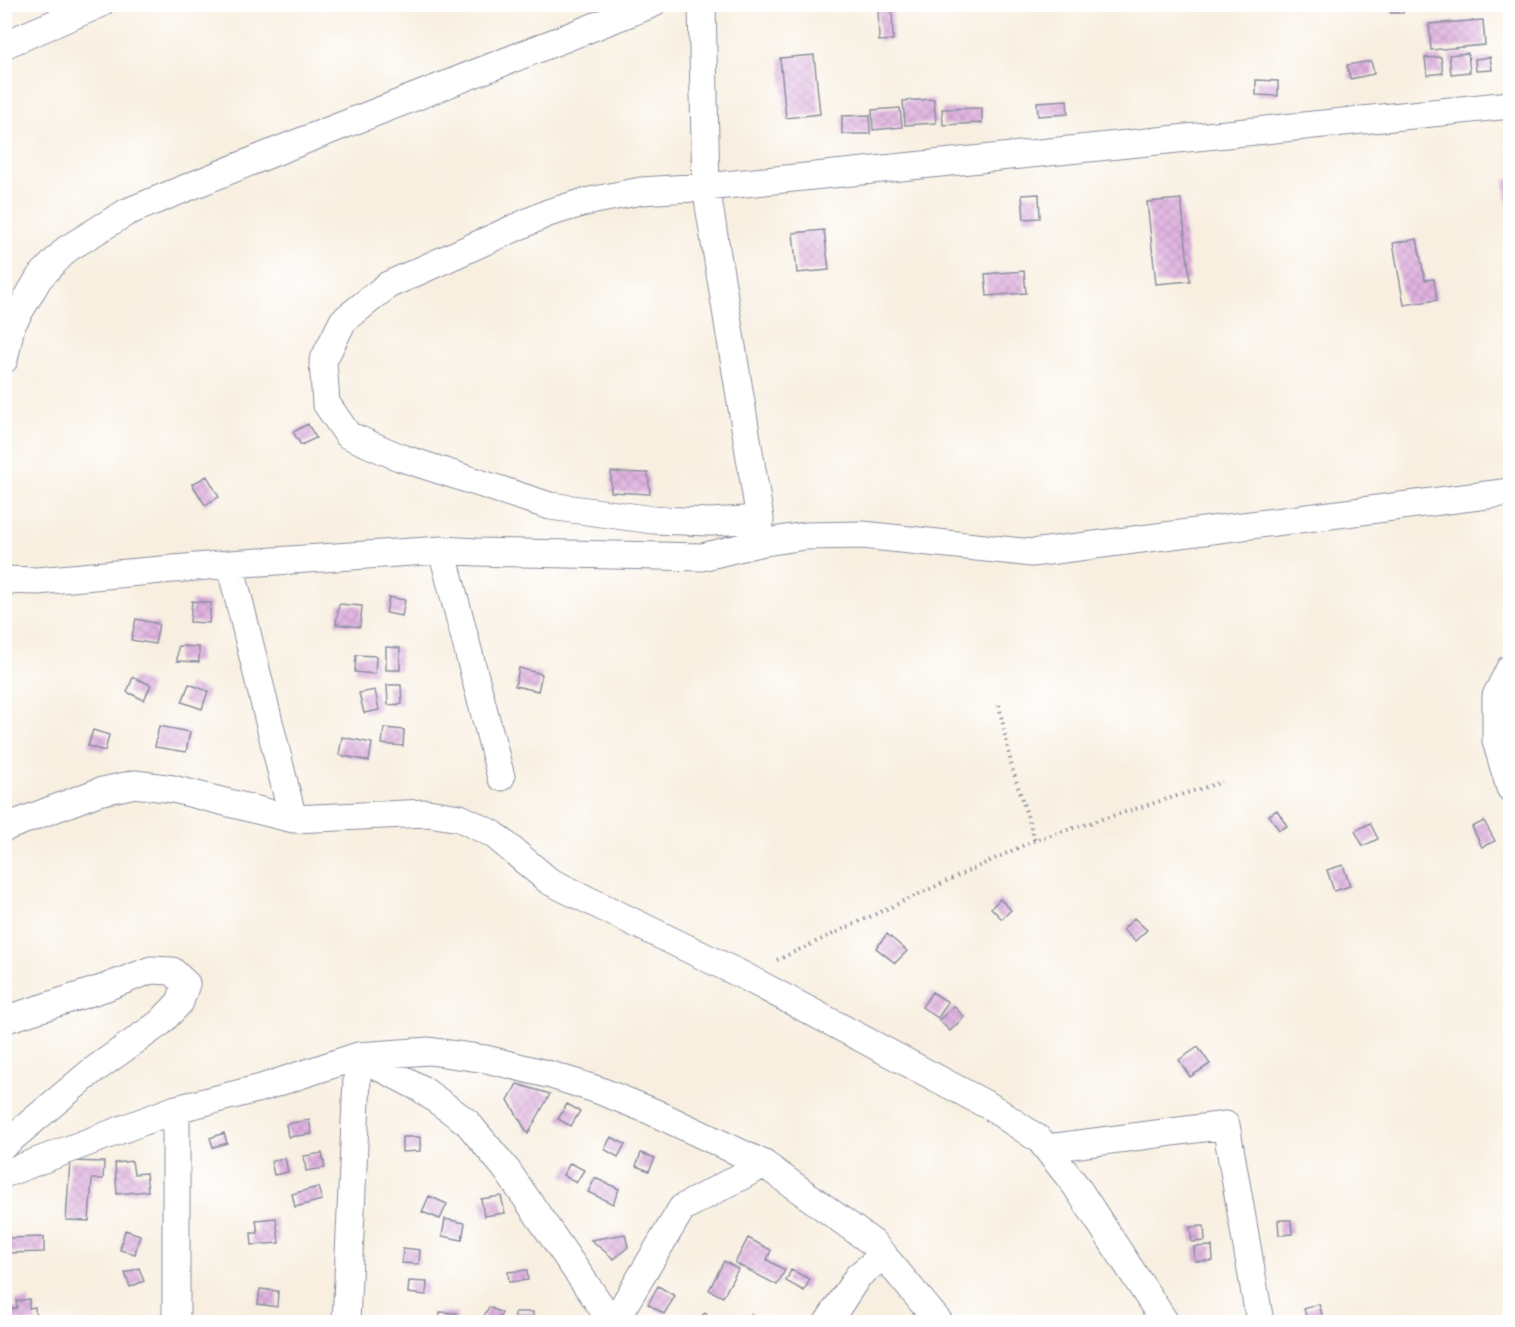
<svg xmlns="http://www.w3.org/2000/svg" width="1515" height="1327" font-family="Itim,sans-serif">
	<defs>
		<pattern id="building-cross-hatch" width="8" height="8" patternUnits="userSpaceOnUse" patternTransform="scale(1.5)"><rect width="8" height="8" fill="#e0b2df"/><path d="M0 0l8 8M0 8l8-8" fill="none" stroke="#c099c2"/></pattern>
	</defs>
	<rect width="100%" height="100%" fill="#fff"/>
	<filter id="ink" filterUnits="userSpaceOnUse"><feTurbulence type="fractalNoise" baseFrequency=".0167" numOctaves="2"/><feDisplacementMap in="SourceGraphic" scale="12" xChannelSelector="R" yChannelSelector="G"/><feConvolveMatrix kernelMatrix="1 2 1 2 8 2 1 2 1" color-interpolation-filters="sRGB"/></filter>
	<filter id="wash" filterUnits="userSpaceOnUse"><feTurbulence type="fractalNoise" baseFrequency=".008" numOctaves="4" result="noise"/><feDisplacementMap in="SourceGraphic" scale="24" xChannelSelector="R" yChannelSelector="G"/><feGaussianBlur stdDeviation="1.35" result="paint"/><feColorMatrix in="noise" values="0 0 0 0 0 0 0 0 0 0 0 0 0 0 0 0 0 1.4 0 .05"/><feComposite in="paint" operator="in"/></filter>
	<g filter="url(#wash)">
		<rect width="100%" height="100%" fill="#f8efe0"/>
		<g id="blocks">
			<!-- building -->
			<path fill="url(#building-cross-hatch)" d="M878,4H892L893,40L879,41Z
				M1234,4H1250V9L1233,7Z
				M1390,4H1402L1403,13H1391Z
				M1483,20L1485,45L1431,50L1429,24Z
				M1468,53L1470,72L1451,74L1449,55Z
				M814,55L820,114L786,118L780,58Z
				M1441,57L1443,73L1427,75L1425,58Z
				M1490,57L1492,70L1476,71L1475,59Z
				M1371,61L1374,74L1350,79L1347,65Z
				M1256,80L1278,81V96L1256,95Z
				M934,99L936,123L905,125L903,101Z
				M1067,100L1068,114L1038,116L1037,102Z
				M900,108L902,127L873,130L872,110Z
				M982,108V123L943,125L942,109Z
				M870,115V134H842V116Z
				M1510,179V204L1508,205L1504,180Z
				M1039,194L1040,218L1024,219L1022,195Z
				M1181,199L1190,281L1156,284L1147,202Z
				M824,230L829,270L797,273L793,233Z
				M1417,239L1425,280L1434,279L1437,300L1404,305L1393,243Z
				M1024,271L1026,293L987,296L985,274Z
				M308,424L316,438L301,445L293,432Z
				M611,472L648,473L650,494L611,492Z
				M207,476L219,497L205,505L192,484Z
				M389,597L405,600L402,616L386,613Z
				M192,601L211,603L209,623L190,622Z
				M339,604L362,606L360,627L336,624Z
				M136,619L159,624L155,644L131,640Z
				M178,646L199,647V662L177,661Z
				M386,647L400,648V670H386Z
				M356,655L376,656L375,674L355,672Z
				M519,668L542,674L538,691L515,686Z
				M133,677L151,685L144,700L127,692Z
				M189,684L208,691L202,709L182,702Z
				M387,685H401L402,704L388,705Z
				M375,690L379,710L364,713L359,693Z
				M159,726L190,732L186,752L155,747Z
				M384,728L404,730L403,746L382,744Z
				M93,730L109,735L105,751L88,746Z
				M342,737L372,743L369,761L339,755Z
				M1277,810L1287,826L1279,830L1269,815Z
				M1484,821L1495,841L1482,847L1472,827Z
				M1370,823L1378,839L1363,846L1355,831Z
				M1343,865L1350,886L1334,891L1327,870Z
				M1000,899L1011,910L1002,919L991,908Z
				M1134,918L1147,930L1135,941L1123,930Z
				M887,934L907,951L895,963L876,948Z
				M932,992L948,1002L938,1018L922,1007Z
				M954,1006L964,1017L950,1031L939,1020Z
				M1198,1047L1210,1064L1190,1077L1179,1060Z
				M517,1084L550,1094L528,1134L508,1100Z
				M567,1104L580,1111L571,1126L558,1119Z
				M309,1120L312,1134L288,1137L286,1124Z
				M224,1133L227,1143L213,1147L210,1138Z
				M402,1137H420V1151L402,1152Z
				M611,1137L625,1144L618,1157L604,1149Z
				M322,1153L325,1168L306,1171L304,1156Z
				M641,1153L655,1158L649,1171L636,1166Z
				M285,1158L288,1172L274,1175L271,1161Z
				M70,1161L104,1162L103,1179H92L89,1221L66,1220Z
				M132,1161L134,1174L146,1173L148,1191L117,1194L115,1163Z
				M570,1163L584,1170L576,1183L563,1175Z
				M595,1178L619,1189L613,1204L588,1192Z
				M318,1187L322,1200L295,1207L292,1194Z
				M429,1196L447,1204L440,1219L422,1212Z
				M501,1196L505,1213L484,1216L481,1199Z
				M276,1218L279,1243L252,1245L251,1233H258L256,1220Z
				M445,1219L465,1223L462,1240L442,1236Z
				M1278,1220H1291L1292,1234L1279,1235Z
				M1204,1226L1205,1241L1192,1242L1190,1227Z
				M125,1230L140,1235L135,1254L120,1250Z
				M625,1234L628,1247L614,1259L591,1240Z
				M44,1237V1252L9,1253V1238Z
				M748,1238L771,1250L767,1260L785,1270L777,1285L735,1263Z
				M1212,1246L1213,1261H1195L1194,1247Z
				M403,1248L420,1250L419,1264L402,1263Z
				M724,1261L738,1269L723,1297L709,1290Z
				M139,1268L144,1281L130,1287L125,1273Z
				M527,1270L528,1280L509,1282L508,1272Z
				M791,1270L810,1279L804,1291L786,1281Z
				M409,1281L427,1282L426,1295L408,1293Z
				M658,1286L675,1296L664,1314L648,1304Z
				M260,1289L278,1291L277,1307L258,1304Z
				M29,1299V1308L35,1307L36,1322H7L6,1309L17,1308L16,1301Z
				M1319,1304L1323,1318L1308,1322L1304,1309Z
				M489,1307L502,1313L497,1322L481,1321Z
				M440,1312L457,1313V1322H439Z
				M515,1312H533V1322H515Z
				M705,1313L713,1322H694Z
				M751,1314L761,1322H743Z"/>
		</g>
	</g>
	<g filter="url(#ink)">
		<use href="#blocks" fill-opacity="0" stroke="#8a8f9f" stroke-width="1.5"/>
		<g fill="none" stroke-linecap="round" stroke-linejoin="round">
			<!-- street casing -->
			<g stroke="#8a8f9f" stroke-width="29">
				<path id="street" d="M702,4L706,187L760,519L759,536
					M4,45L100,4
					M4,360L11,326L39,278L67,249L127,212L282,149L652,4
					M760,519L711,522L653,520L550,506L399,457L348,435L326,403L323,361L343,321L388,285L548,213L585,202L641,191L706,187L1510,105
					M442,550L501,777
					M230,564L293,819
					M4,580L37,581L230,564L442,550L477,552L702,557L759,543L805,536L863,535L1032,553L1510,492
					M1510,668L1496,696V741L1510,788
					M4,828L98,792L135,784L173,789L293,819L428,813L460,818L493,834L549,881L744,976L991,1107L1040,1140L1076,1186L1165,1322
					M4,1020L104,988L151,970L172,971L186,984L180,1002L160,1023L91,1072L4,1145
					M176,1109V1322
					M1048,1148L1226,1125L1260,1322
					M4,1174L176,1109L261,1088L358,1056L429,1051L486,1059L551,1075L598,1090L651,1111L764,1164L873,1243L939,1322
					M346,1322L358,1056L420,1088L467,1122L506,1169L612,1322
					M614,1322L682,1208L764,1164
					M828,1322L858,1276L884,1255"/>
			</g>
			<!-- path -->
			<path stroke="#8a8f9f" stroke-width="4" stroke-dasharray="1.5 4.5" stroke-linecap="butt" d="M999,705L1012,768L1035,840
				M777,960L1035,840L1222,782"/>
			<!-- street -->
			<use href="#street" stroke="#fff" stroke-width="27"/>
		</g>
	</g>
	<!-- margin -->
	<rect width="1515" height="1327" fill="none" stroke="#fff" stroke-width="24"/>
</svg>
